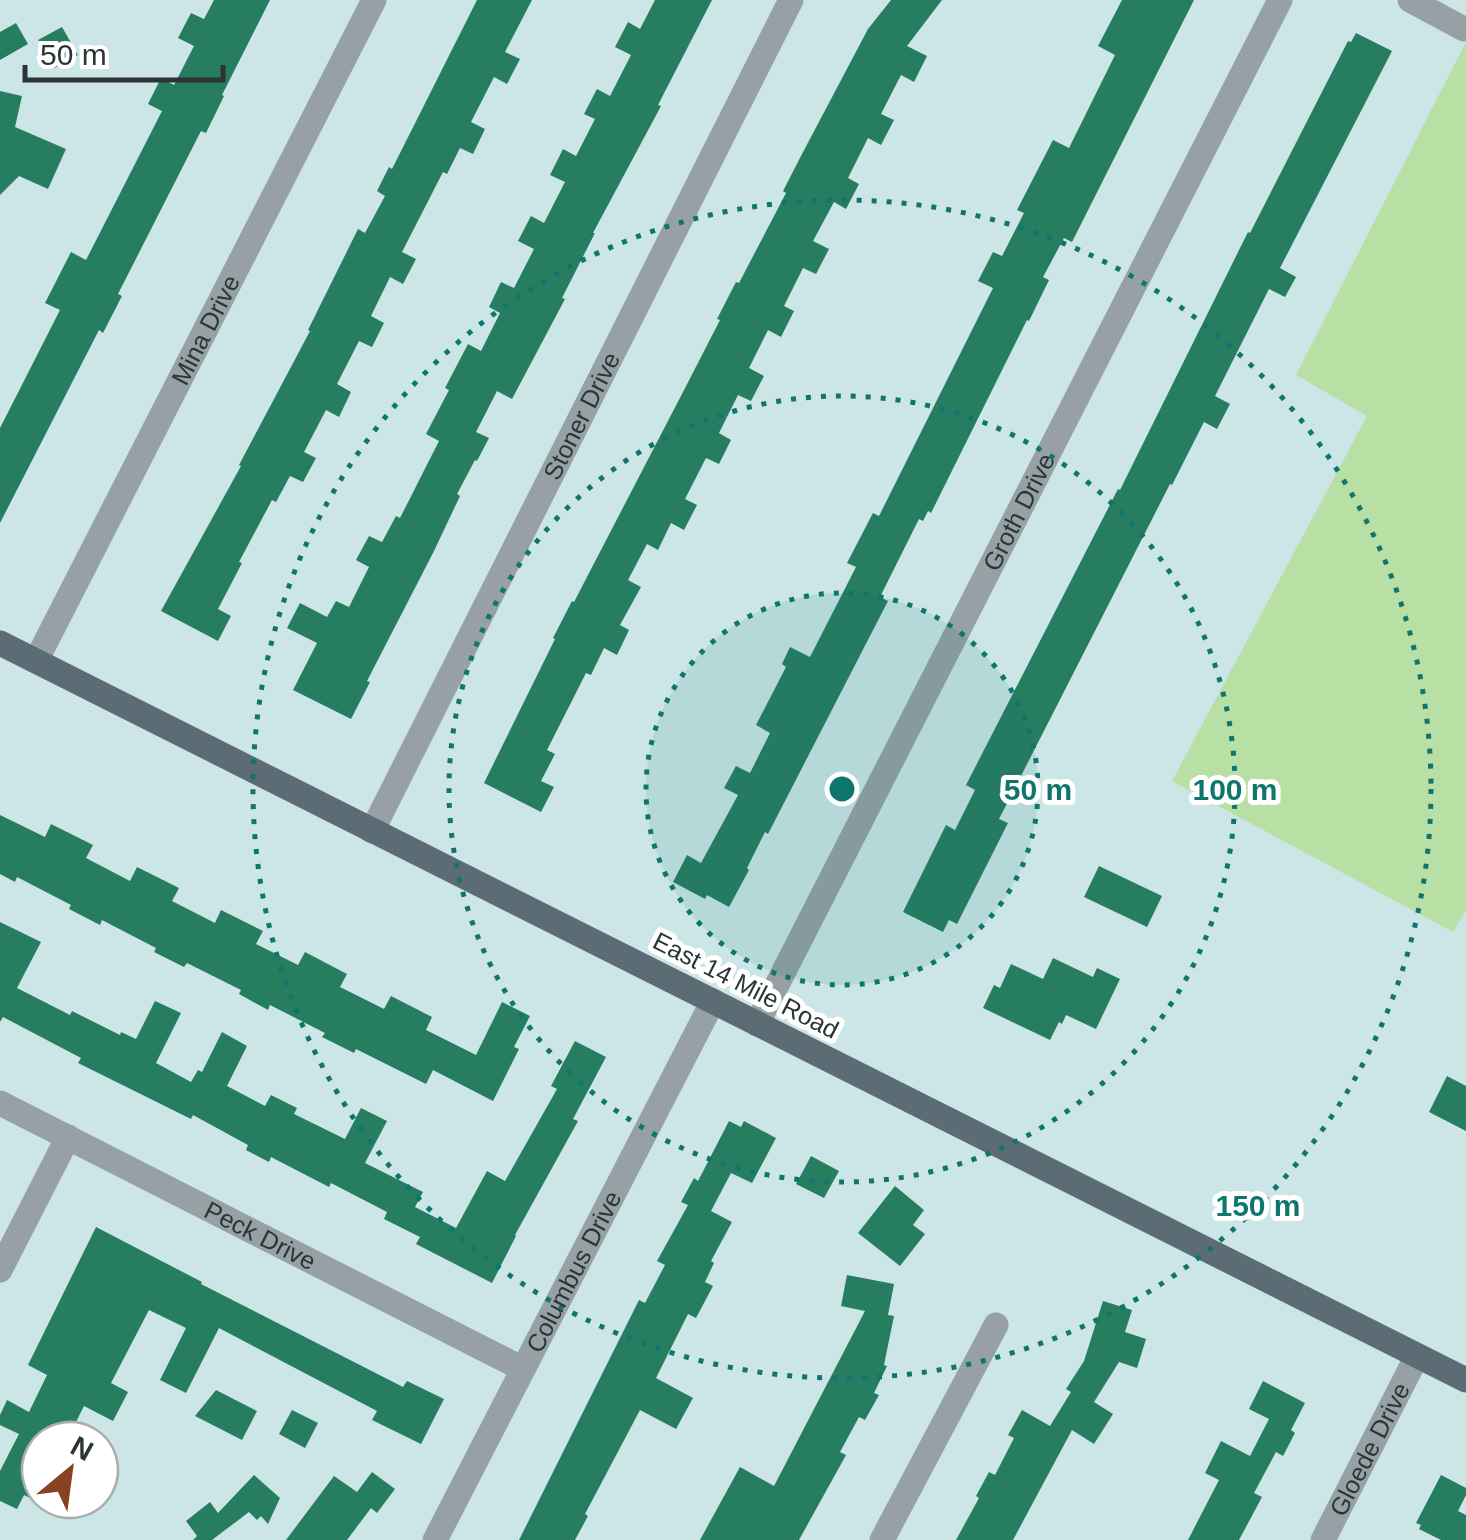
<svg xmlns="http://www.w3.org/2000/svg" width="1466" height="1540" font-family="Helvetica,sans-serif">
	<rect width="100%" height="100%" fill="#cce6e7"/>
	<!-- green -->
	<path fill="#b8dfa4" d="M1466,42V910L1453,932L1172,781L1367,416L1296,375Z"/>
	<!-- building -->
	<path fill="#277d60" d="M214,0H270L222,95L224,96L206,133L201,131L118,294L122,296L103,333L99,330L0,523V428L60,310L45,303L71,252L86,260L162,111L148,104L161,78L174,85L194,46L178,38L191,13L204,19Z
		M477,0H532L505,52L520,59L507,84L494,77L471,122L485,129L473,154L460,148L447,174L443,172L402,252L416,259L403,284L390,277L371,316L384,323L372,347L359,341L337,384L351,392L339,417L326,410L304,452L316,458L303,482L290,476L276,502L272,500L239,562L242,563L218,609L231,616L218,641L161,611L241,466L239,465L310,331L308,330L358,229L365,233L385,196L377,191L389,167L392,169Z
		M655,0H712L658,105L661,106L593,233H595L562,298L565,299L512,399L497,391L476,432L489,438L477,461L475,460L457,494L460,496L433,553L367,681L370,682L351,719L293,690L317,643L287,628L300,603L327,617L336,601L349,607L369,567L356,560L369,536L382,542L396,516L400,518L439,441L426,434L449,390L445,388L468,344L481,351L500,313L489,307L501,282L514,288L534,249L518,241L531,216L544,223L565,182L550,175L563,149L576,156L595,119L584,114L597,89L610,96L631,55L615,47L628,22L640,29Z
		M891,0H942L907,46L927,56L914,82L901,75L881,114L894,120L881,145L868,138L848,178L859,184L846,209L834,202L813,241L829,249L816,274L803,268L784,306L794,311L781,337L768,330L749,368L764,376L751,401L738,395L719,433L731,440L719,464L706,458L685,499L697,505L684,530L671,523L658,550L647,544L628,580L641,587L620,625L629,630L617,655L604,648L591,675L586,673L547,750L555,754L541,781L554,787L541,812L484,783L555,639L553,638L572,601L574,602L683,392L720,320L717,319L736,282L739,283L786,193L783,191L802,154L868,29Z
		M1122,0H1194L1072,242L1064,238L1043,277L1049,280L1029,321L1027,320L931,513L928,511L923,521L919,519L880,597L888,601L768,834L765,832L747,868L749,870L729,907L707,895L705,899L673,882L687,855L701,863L738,795L724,788L736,766L750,773L770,733L756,725L786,667L782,664L790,647L810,657L856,567L847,563L873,513L879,516L993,288L978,281L993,252L1002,256L1024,213L1017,210L1053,140L1069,148L1115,55L1098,46Z
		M16,23L28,44L0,60V32Z
		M62,27L78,55L54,68L38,40Z
		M1356,33L1392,51L1280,268L1296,277L1285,297L1269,289L1215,396L1230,404L1217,429L1204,422L1172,485L1170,484L999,819L1008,823L957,924L949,920L943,932L903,912L946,825L955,830L975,790L966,785L1118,489L1120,490L1248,232L1250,233L1348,41L1351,42Z
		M0,91L22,96L15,127L66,149L48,189L19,176L0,195Z
		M0,815L45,837L51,824L93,845L86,858L130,881L137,867L179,888L172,901L215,923L221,910L263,931L256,944L298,965L305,952L347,974L340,987L384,1009L391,996L432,1017L426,1030L476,1055L502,1002L530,1016L514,1047L519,1049L493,1101L433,1070L426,1084L356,1049L354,1053L322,1037L325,1033L270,1005L268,1010L239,994L241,990L187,963L184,967L154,952L156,948L102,920L100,925L69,909L71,905L17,877L15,882L0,874Z
		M1099,866L1162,896L1147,927L1084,897Z
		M0,922L41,942L17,988L70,1015L72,1011L120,1035L121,1032L136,1039L155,1001L181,1013L156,1063L191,1082L198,1070L202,1072L222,1032L247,1046L227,1086L265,1106L271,1095L297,1108L294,1114L345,1139L361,1108L387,1121L365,1163L423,1192L415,1207L456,1228L487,1171L505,1181L557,1089L551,1086L575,1041L606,1057L573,1119L578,1121L515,1235L516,1236L492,1283L416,1244L420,1237L384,1219L387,1212L331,1183L329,1187L271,1157L269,1162L246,1150L248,1145L193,1115L191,1119L78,1063L81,1058L3,1017L0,1022Z
		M1053,958L1093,977L1097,968L1120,979L1096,1029L1066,1015L1062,1024L1059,1022L1050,1040L983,1008L994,985L1000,988L1011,964L1043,979Z
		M1447,1076L1466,1086V1131L1429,1112Z
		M729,1121L741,1127L744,1121L776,1138L752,1183L731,1173L711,1211L732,1222L711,1261L714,1263L705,1282L713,1286L696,1318L688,1314L656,1378L693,1398L676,1429L640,1410L585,1514L588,1516L575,1540H519L639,1300L645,1303L665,1265L657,1261L688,1205L681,1202L694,1178L698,1181Z
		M811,1156L839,1171L824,1198L796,1184Z
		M895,1186L924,1210L913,1225L925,1234L900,1266L858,1233Z
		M96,1227L202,1282L201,1284L403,1387L407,1381L444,1399L421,1444L372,1420L377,1411L219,1328L186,1393L160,1380L186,1328L149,1310L111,1383L128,1392L113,1421L84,1406L67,1440H40V1503L24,1495L17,1509L0,1501V1471L19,1434L0,1425V1415L7,1400L29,1412L47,1375L28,1365Z
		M847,1275L894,1284L888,1315L894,1316L884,1365L887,1366L874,1393L879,1395L865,1420L859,1417L840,1452L846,1455L799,1540H700L740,1467L774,1486L865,1311L841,1306Z
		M1103,1301L1132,1310L1125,1332L1146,1339L1137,1368L1119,1362L1094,1402L1113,1414L1094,1444L1072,1430L1013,1540H956L979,1498L976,1496L989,1472L995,1475L1014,1438L1008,1435L1022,1410L1050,1426L1071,1392L1066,1389L1084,1361Z
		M1263,1381L1305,1403L1291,1430L1295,1433L1283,1456L1276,1452L1254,1493L1262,1497L1239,1540H1188L1219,1480L1205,1473L1221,1441L1250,1456L1269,1419L1249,1409Z
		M216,1390L257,1411L242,1440L195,1416Z
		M292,1410L318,1423L305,1448L279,1434Z
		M372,1472L395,1489L377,1513L371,1508L347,1540H286L334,1476L357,1492Z
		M254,1475L280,1498L268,1524L261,1516L257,1520L249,1512L212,1540H193L197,1536L186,1521L210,1502L218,1513Z
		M1441,1475L1466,1488V1495L1458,1511L1466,1515V1540H1441L1419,1529L1421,1525L1416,1523Z"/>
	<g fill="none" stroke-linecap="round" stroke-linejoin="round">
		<!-- minor -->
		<g stroke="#97a1a5" stroke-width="25">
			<path d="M1410,0L1464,29"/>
			<path id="s1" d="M36,661L374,0"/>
			<path id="s2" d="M372,831L791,0"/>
			<path id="s3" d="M757,1024L1280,0"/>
			<path id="s4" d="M0,1103L523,1369"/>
			<path d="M0,1270L68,1137"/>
			<path id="s5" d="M435,1540L713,1001"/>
			<path d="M882,1540L996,1325"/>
			<path id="s6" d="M1323,1540L1417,1356"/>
		</g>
		<!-- major -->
		<path stroke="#5b6c74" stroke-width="25" d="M0,643L1466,1380"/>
	</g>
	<!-- distance rings -->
	<circle cx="842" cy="789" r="196" fill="#0f766e" fill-opacity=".12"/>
	<g fill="none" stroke="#0f766e" stroke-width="5" stroke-dasharray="5 10">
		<circle cx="842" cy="789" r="196"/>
		<circle cx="842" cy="789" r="393"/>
		<circle cx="842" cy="789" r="589"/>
	</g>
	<g text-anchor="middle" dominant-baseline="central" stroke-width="10" stroke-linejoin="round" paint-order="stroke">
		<!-- street labels -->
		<g font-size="25" fill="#2b3535" stroke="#fff">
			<text stroke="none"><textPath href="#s1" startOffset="372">Mina Drive</textPath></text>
			<text stroke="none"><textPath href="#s2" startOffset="465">Stoner Drive</textPath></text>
			<text stroke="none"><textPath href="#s3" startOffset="575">Groth Drive</textPath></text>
			<text transform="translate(746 985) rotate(27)">East 14 Mile Road</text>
			<text stroke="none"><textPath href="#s4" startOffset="292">Peck Drive</textPath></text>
			<text stroke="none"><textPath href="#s5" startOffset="302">Columbus Drive</textPath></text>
			<text stroke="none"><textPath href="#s6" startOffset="102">Gloede Drive</textPath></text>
		</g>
	</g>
	<circle cx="842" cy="789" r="15" fill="#0f766e" stroke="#fff" stroke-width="5"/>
	<g font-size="30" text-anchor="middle" font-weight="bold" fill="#0f766e" stroke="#fff" stroke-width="10" stroke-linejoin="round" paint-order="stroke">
		<text x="1038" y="800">50 m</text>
		<text x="1235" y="800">100 m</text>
		<text x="1258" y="1216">150 m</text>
	</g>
	<!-- north arrow -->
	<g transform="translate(70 1470) rotate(29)"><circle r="48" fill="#ffffff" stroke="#aaaeae" stroke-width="2.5"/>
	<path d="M0-8L18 38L0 25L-18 38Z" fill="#894023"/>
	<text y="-15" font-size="28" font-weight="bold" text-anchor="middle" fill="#2b3535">N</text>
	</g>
	<!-- scale -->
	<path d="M25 65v15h198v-15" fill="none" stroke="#2b3535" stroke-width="5"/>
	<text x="40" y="65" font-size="30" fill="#2b3535" stroke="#ffffff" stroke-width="8" paint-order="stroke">50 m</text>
</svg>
